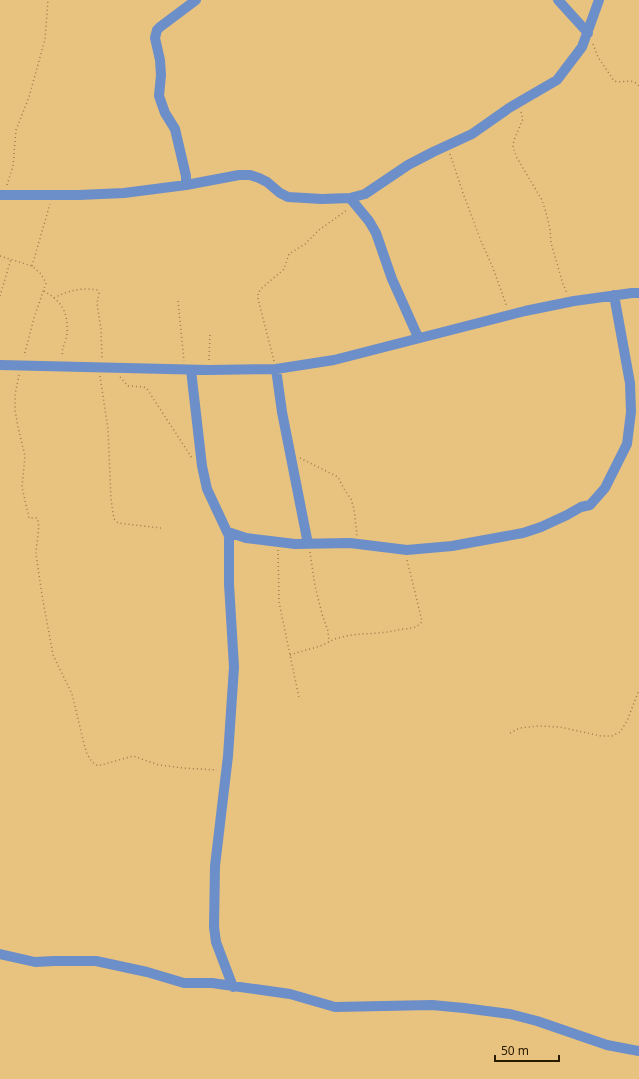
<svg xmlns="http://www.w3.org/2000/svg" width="639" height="1079" font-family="'Noto Sans',sans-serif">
	<rect width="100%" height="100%" fill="#e8c27f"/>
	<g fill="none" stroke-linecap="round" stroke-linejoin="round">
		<!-- path -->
		<path stroke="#9c7f4c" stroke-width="1.5" stroke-dasharray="1 3" stroke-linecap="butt" d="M593,44L598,57L614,81C623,84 632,77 639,86
			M521,112L523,119L514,140L513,147L517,158L542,200L547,216L550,229L551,243L563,284L567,293
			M450,154L463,193L481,241L493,268L507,307
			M7,185L13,166L16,130L29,97L45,39L48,0
			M0,256L32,266L41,274L46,283L34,318L24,356
			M32,266L50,204
			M44,291C49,294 55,298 59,303C67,311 69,328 66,339C64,346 61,350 63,357
			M0,296L11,259
			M54,298C67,291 82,287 97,290L99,293L97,304L101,329L102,358
			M178,301L184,361
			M209,360L210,332
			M274,361L258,299V293L262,288L284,269L289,254L305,244L319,230L347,210
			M19,375L15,395V410L18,427L25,456L22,487L29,518H37C41,526 36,544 36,554L42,595L53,655L72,694L84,744L87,754L92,762L98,766L101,765L133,756L159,765L183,768L217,770
			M100,376L108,429L111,499L114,519L118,523L161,528
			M120,377L128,386L144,387L147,389L192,458
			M300,458L338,477L344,489L351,499L354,509L357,536
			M278,550L279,602L299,698
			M310,552L315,586L322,614L328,631L329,642
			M290,655C301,651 312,649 323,645C329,642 335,638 342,637C361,632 379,635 397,630C406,628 417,630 422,621L407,560
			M510,733L520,728L538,726L560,727L601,736H612L620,732L627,721L639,690"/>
		<!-- minor -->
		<path stroke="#6c8ec9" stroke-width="10" d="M558,0L588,33
			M186,185V176L175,129L165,113L159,96L161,75L160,60L155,38L157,30L160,27L196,0
			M0,195H79L124,193L186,185L239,175H250L259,178L267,182L280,193L288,197L322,199L350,198L365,194L408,165L433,152L472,134L509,108L557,80L582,47L599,0
			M350,198L369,221L376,233L392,279L418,337
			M0,365L209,370L276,369L334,360L525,311L574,301L632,293H639
			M276,369L282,412L308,544
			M191,370L202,466L207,489L229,536V584L234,667L228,756L215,866L214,927L216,942L233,987
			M228,532L246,538L295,544L350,543L407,550L452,546L523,533L541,527L567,515L581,507L590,505L605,488L627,444L631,412L630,383L614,295
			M0,954L35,962L54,961H96L147,972L184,983H212L290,994L335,1007L432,1005L464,1008L510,1014L537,1021L607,1045L639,1051"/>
	</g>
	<!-- scale -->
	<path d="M495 1055v6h64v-6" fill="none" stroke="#291b00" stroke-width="2"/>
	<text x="501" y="1055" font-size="12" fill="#291b00" stroke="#e8c27f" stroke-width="3" paint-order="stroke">50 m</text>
</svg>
